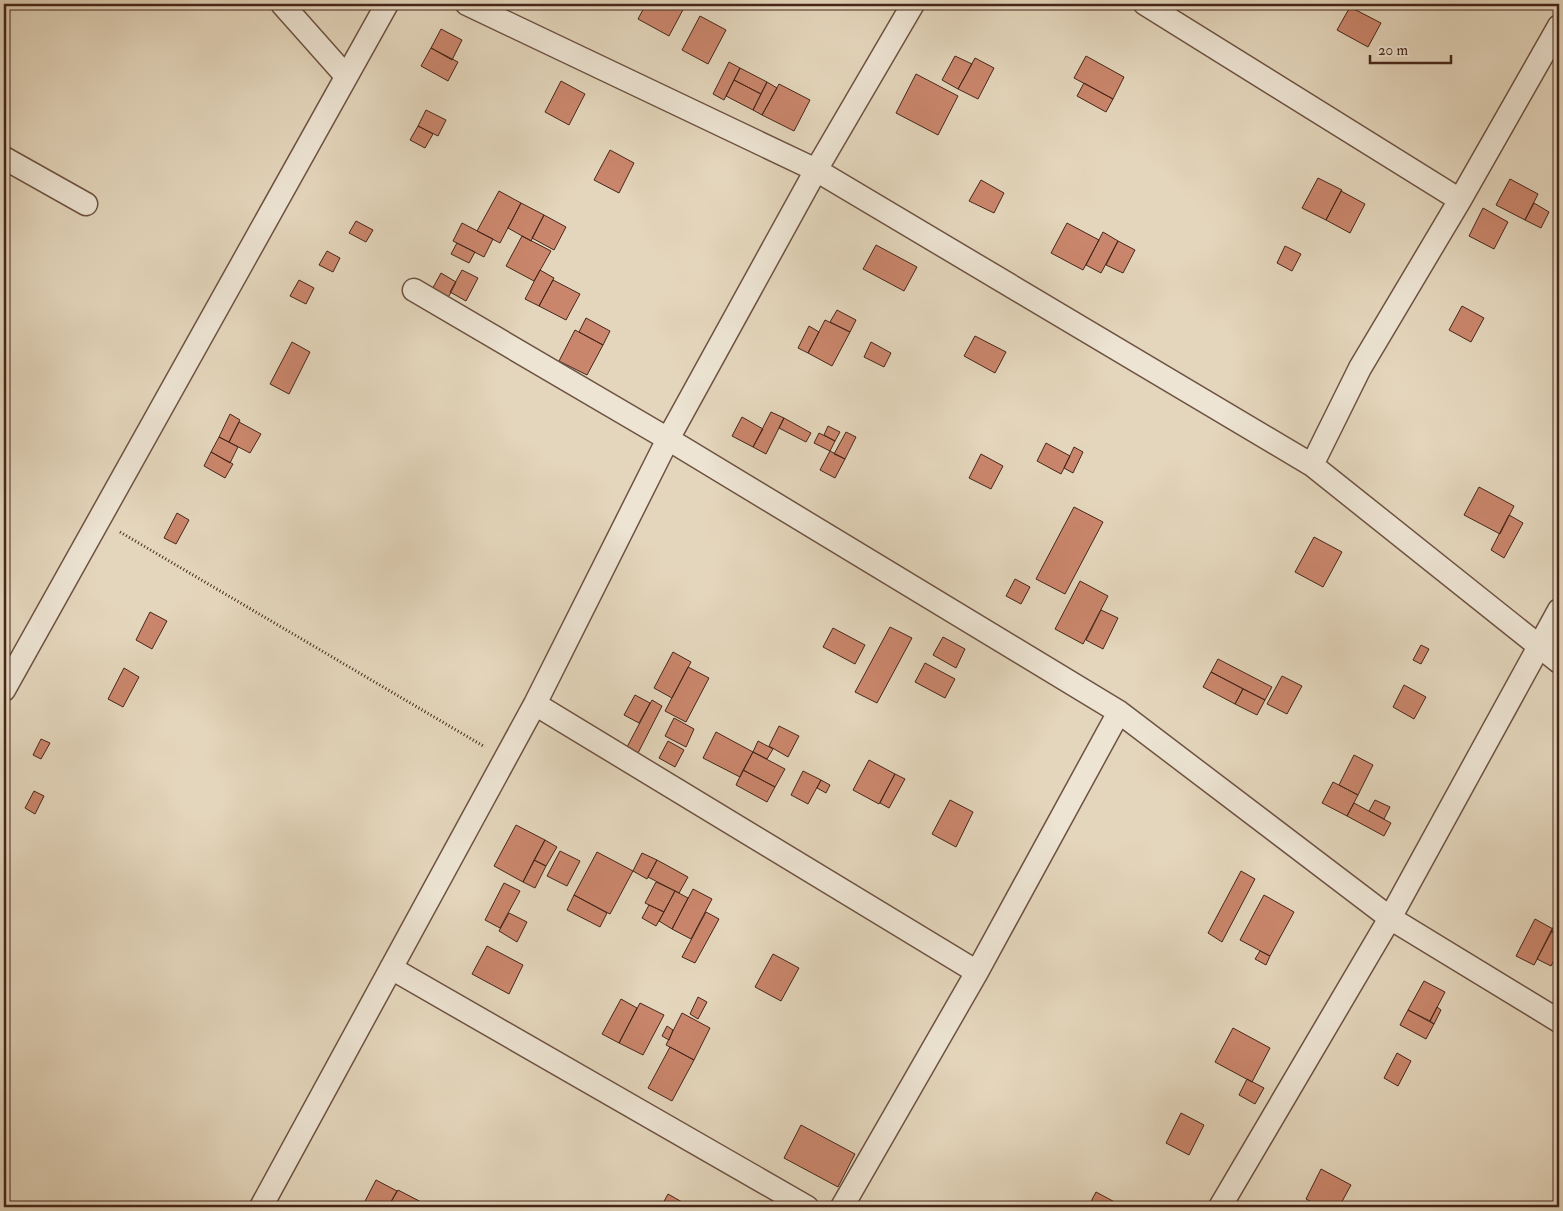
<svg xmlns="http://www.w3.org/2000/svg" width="1563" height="1211" font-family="'IM FELL Double Pica',serif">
	<rect width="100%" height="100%" fill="#e4d6bc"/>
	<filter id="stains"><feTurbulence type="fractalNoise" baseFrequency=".004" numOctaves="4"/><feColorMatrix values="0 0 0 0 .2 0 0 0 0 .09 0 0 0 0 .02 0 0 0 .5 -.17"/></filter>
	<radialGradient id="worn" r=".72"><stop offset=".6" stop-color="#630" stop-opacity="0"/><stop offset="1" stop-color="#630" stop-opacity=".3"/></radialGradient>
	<!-- building -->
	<path fill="#ca866c" stroke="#46261a" d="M646,4H686L669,36L638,19Z
		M1350,7L1381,23L1368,47L1337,30Z
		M700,16L726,30L708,64L682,50Z
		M441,29L462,40L452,60L431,48Z
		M431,48L458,62L448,81L421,66Z
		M955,56L972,64L958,89L942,80Z
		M1086,56L1124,77L1113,99L1074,78Z
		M975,58L994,68L978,99L958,89Z
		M729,62L740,68L724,100L713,94Z
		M740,68L767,82L761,94L734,80Z
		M916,74L958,96L938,135L896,113Z
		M734,80L761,94L753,110L726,96Z
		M561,81L585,94L569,125L545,112Z
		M767,82L777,88L762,115L753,110Z
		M1084,83L1113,99L1106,112L1077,96Z
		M779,84L810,100L794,131L762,115Z
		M426,110L446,120L438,136L418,126Z
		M418,126L433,134L425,148L410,140Z
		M610,150L634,163L619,193L594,180Z
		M1318,178L1342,190L1326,220L1302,208Z
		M1510,179L1538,194L1525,220L1496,205Z
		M981,180L1004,193L994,213L969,201Z
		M499,191L521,203L500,243L477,231Z
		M1341,191L1365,204L1350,233L1326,220Z
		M521,203L544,215L531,241L508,228Z
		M1534,203L1549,212L1541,228L1525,220Z
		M1483,208L1508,222L1494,249L1469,236Z
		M544,215L566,227L554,250L532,238Z
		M356,221L373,230L366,242L349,233Z
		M462,223L493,239L484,257L453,241Z
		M1067,223L1099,240L1083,270L1051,253Z
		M1103,232L1118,241L1101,273L1086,265Z
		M522,236L551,251L534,281L506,266Z
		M1118,241L1135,250L1123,273L1106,265Z
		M457,243L475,252L469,263L451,254Z
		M876,245L917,267L904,291L863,269Z
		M1285,246L1301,254L1292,271L1277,263Z
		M327,251L340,258L333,272L319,265Z
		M462,270L478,278L466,301L450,292Z
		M540,270L554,278L539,306L525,299Z
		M441,273L456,282L445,304L429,295Z
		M299,280L314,288L306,304L290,296Z
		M553,280L580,294L566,320L539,306Z
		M1462,306L1484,318L1471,342L1449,330Z
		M837,310L856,320L850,332L830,322Z
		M586,318L610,331L603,345L579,332Z
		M825,320L850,332L832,366L808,353Z
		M809,326L819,332L808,353L798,348Z
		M575,330L603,345L587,375L559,361Z
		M975,336L1006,352L995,373L964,356Z
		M292,342L310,352L289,394L270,384Z
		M871,342L891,353L884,367L864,357Z
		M771,412L784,418L766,454L753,447Z
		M230,414L240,420L229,442L219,437Z
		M742,417L763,429L753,447L732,436Z
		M784,418L811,433L806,442L779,428Z
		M239,422L261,434L250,453L229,442Z
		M828,426L840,432L835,441L824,435Z
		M846,432L856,437L845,459L834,454Z
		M819,433L835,441L830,451L814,443Z
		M219,437L238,447L230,463L211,452Z
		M1046,443L1070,456L1061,474L1037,461Z
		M1074,447L1083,452L1073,473L1064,468Z
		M830,451L845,459L835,478L820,470Z
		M211,452L233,464L225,478L204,466Z
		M981,454L1003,466L991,489L969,478Z
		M1479,487L1514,506L1500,534L1464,515Z
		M1074,507L1103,522L1065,594L1036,579Z
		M177,513L189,520L176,544L164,538Z
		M1509,515L1523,523L1504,558L1491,550Z
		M1314,537L1342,552L1323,587L1295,572Z
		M1015,579L1030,587L1021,604L1006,596Z
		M1080,581L1108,596L1083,644L1055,629Z
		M1101,610L1118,618L1103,649L1086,640Z
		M150,612L167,621L152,649L136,640Z
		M890,627L912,638L877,703L855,692Z
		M833,628L865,645L855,664L823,647Z
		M943,637L965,649L956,668L933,655Z
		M1421,645L1429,649L1421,664L1413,660Z
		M673,652L691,662L672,698L654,688Z
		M1218,659L1272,687L1265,700L1211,672Z
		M925,663L955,679L945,698L915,682Z
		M688,667L709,678L686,722L665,711Z
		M124,668L139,677L123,707L108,699Z
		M1211,672L1243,689L1235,704L1203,687Z
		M1282,676L1302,686L1287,714L1267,704Z
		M1404,685L1426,697L1414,719L1393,707Z
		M1243,689L1265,700L1257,715L1235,704Z
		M635,695L650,703L639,723L624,715Z
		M652,700L662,706L638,753L627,747Z
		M674,718L694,729L686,747L665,736Z
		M779,726L799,736L788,757L769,746Z
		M716,732L753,752L740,777L703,758Z
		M41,739L50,743L41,759L33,755Z
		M668,741L684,750L675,767L659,758Z
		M758,741L773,749L767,759L753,752Z
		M753,752L785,769L775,787L743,770Z
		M1354,755L1373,765L1358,795L1339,785Z
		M869,760L895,774L879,804L853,790Z
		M743,770L775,787L767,802L736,785Z
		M803,771L821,780L808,804L791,795Z
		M895,774L905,779L889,808L880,803Z
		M821,780L830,785L826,793L817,788Z
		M1333,782L1358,795L1347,816L1322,803Z
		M34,791L44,796L35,814L25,808Z
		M950,800L973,812L956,847L932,834Z
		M1375,800L1390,807L1384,819L1369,811Z
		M1354,803L1391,823L1384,836L1347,816Z
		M516,825L545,840L523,882L494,866Z
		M545,840L557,847L546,866L534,860Z
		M560,851L580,861L567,886L547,876Z
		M597,852L633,871L610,914L574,895Z
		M642,853L657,860L647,879L633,871Z
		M534,860L546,866L535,888L523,882Z
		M657,860L688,877L679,893L648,877Z
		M1241,871L1255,879L1222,942L1208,933Z
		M656,882L675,891L664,912L645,903Z
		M504,883L520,891L500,928L485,920Z
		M693,889L712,899L691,939L672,929Z
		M675,891L688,898L672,929L659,921Z
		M574,895L607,913L600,927L567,910Z
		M1264,895L1294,912L1270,956L1240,940Z
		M649,905L664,912L656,926L642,918Z
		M706,912L719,919L695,963L682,957Z
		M509,913L527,922L517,942L499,931Z
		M1535,919L1553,929L1534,965L1516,956Z
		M1558,919H1559V936L1551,931Z
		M1551,931L1559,936V951L1551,966L1537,959Z
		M487,946L523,965L509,994L472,974Z
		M1260,951L1270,956L1266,965L1255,959Z
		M773,954L799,968L781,1001L755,987Z
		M1424,981L1445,992L1430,1021L1408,1010Z
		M698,997L707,1002L698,1019L690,1014Z
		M621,999L637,1008L619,1043L602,1034Z
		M640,1003L664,1015L643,1055L619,1043Z
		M1437,1007L1441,1010L1434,1024L1430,1021Z
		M1408,1010L1434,1024L1426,1039L1400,1025Z
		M682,1013L710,1028L694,1060L666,1045Z
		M667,1026L673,1030L669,1040L662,1036Z
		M1233,1028L1270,1048L1252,1082L1215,1062Z
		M670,1047L694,1060L672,1101L648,1088Z
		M1397,1053L1411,1061L1398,1086L1384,1078Z
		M1247,1079L1264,1088L1255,1104L1239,1095Z
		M1181,1113L1204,1125L1189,1155L1166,1143Z
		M801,1125L855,1154L838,1187L784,1158Z
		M1321,1169L1351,1185L1339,1207H1321L1306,1199Z
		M376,1180L397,1191L388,1207H362Z
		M398,1190L427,1205L426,1207H388Z
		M1096,1192L1124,1207H1088Z
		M668,1194L682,1202L679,1207H661Z"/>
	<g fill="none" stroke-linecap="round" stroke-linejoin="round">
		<!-- minor casing -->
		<g stroke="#6e5242" stroke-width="25">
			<path id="minor" d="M282,4L346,76
				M467,4L816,170L1312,465L1559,662
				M1145,4L1460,200
				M4,158L86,204
				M414,290L668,439L1119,712L1390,918L1559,1021
				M1312,465L1360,368L1460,200L1559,26
				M4,690L387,4
				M535,704L977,972
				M391,968L807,1207
				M261,1207L535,704L668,439L816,170L913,4
				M842,1207L977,972L1119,712
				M1220,1207L1390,918L1559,610"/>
		</g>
		<!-- path -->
		<path stroke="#46261a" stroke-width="3" stroke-dasharray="1 2.5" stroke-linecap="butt" d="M120,532L485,747"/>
		<!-- minor -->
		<use href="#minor" stroke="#ede4d3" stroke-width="22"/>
	</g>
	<!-- margin -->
	<rect width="1563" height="1211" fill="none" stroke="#e4d6bc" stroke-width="20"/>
	<rect x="5" y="5" width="1553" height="1201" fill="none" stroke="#46261a" stroke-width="2.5"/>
	<rect x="10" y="10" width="1543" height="1191" fill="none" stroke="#46261a"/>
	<!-- scale -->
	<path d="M1370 55v8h81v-8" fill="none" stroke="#46261a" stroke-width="2.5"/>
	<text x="1378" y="55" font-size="15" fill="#46261a" stroke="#ede4d3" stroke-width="4" paint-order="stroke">20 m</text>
	<rect width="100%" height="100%" filter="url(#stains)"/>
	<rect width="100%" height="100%" fill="url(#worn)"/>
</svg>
